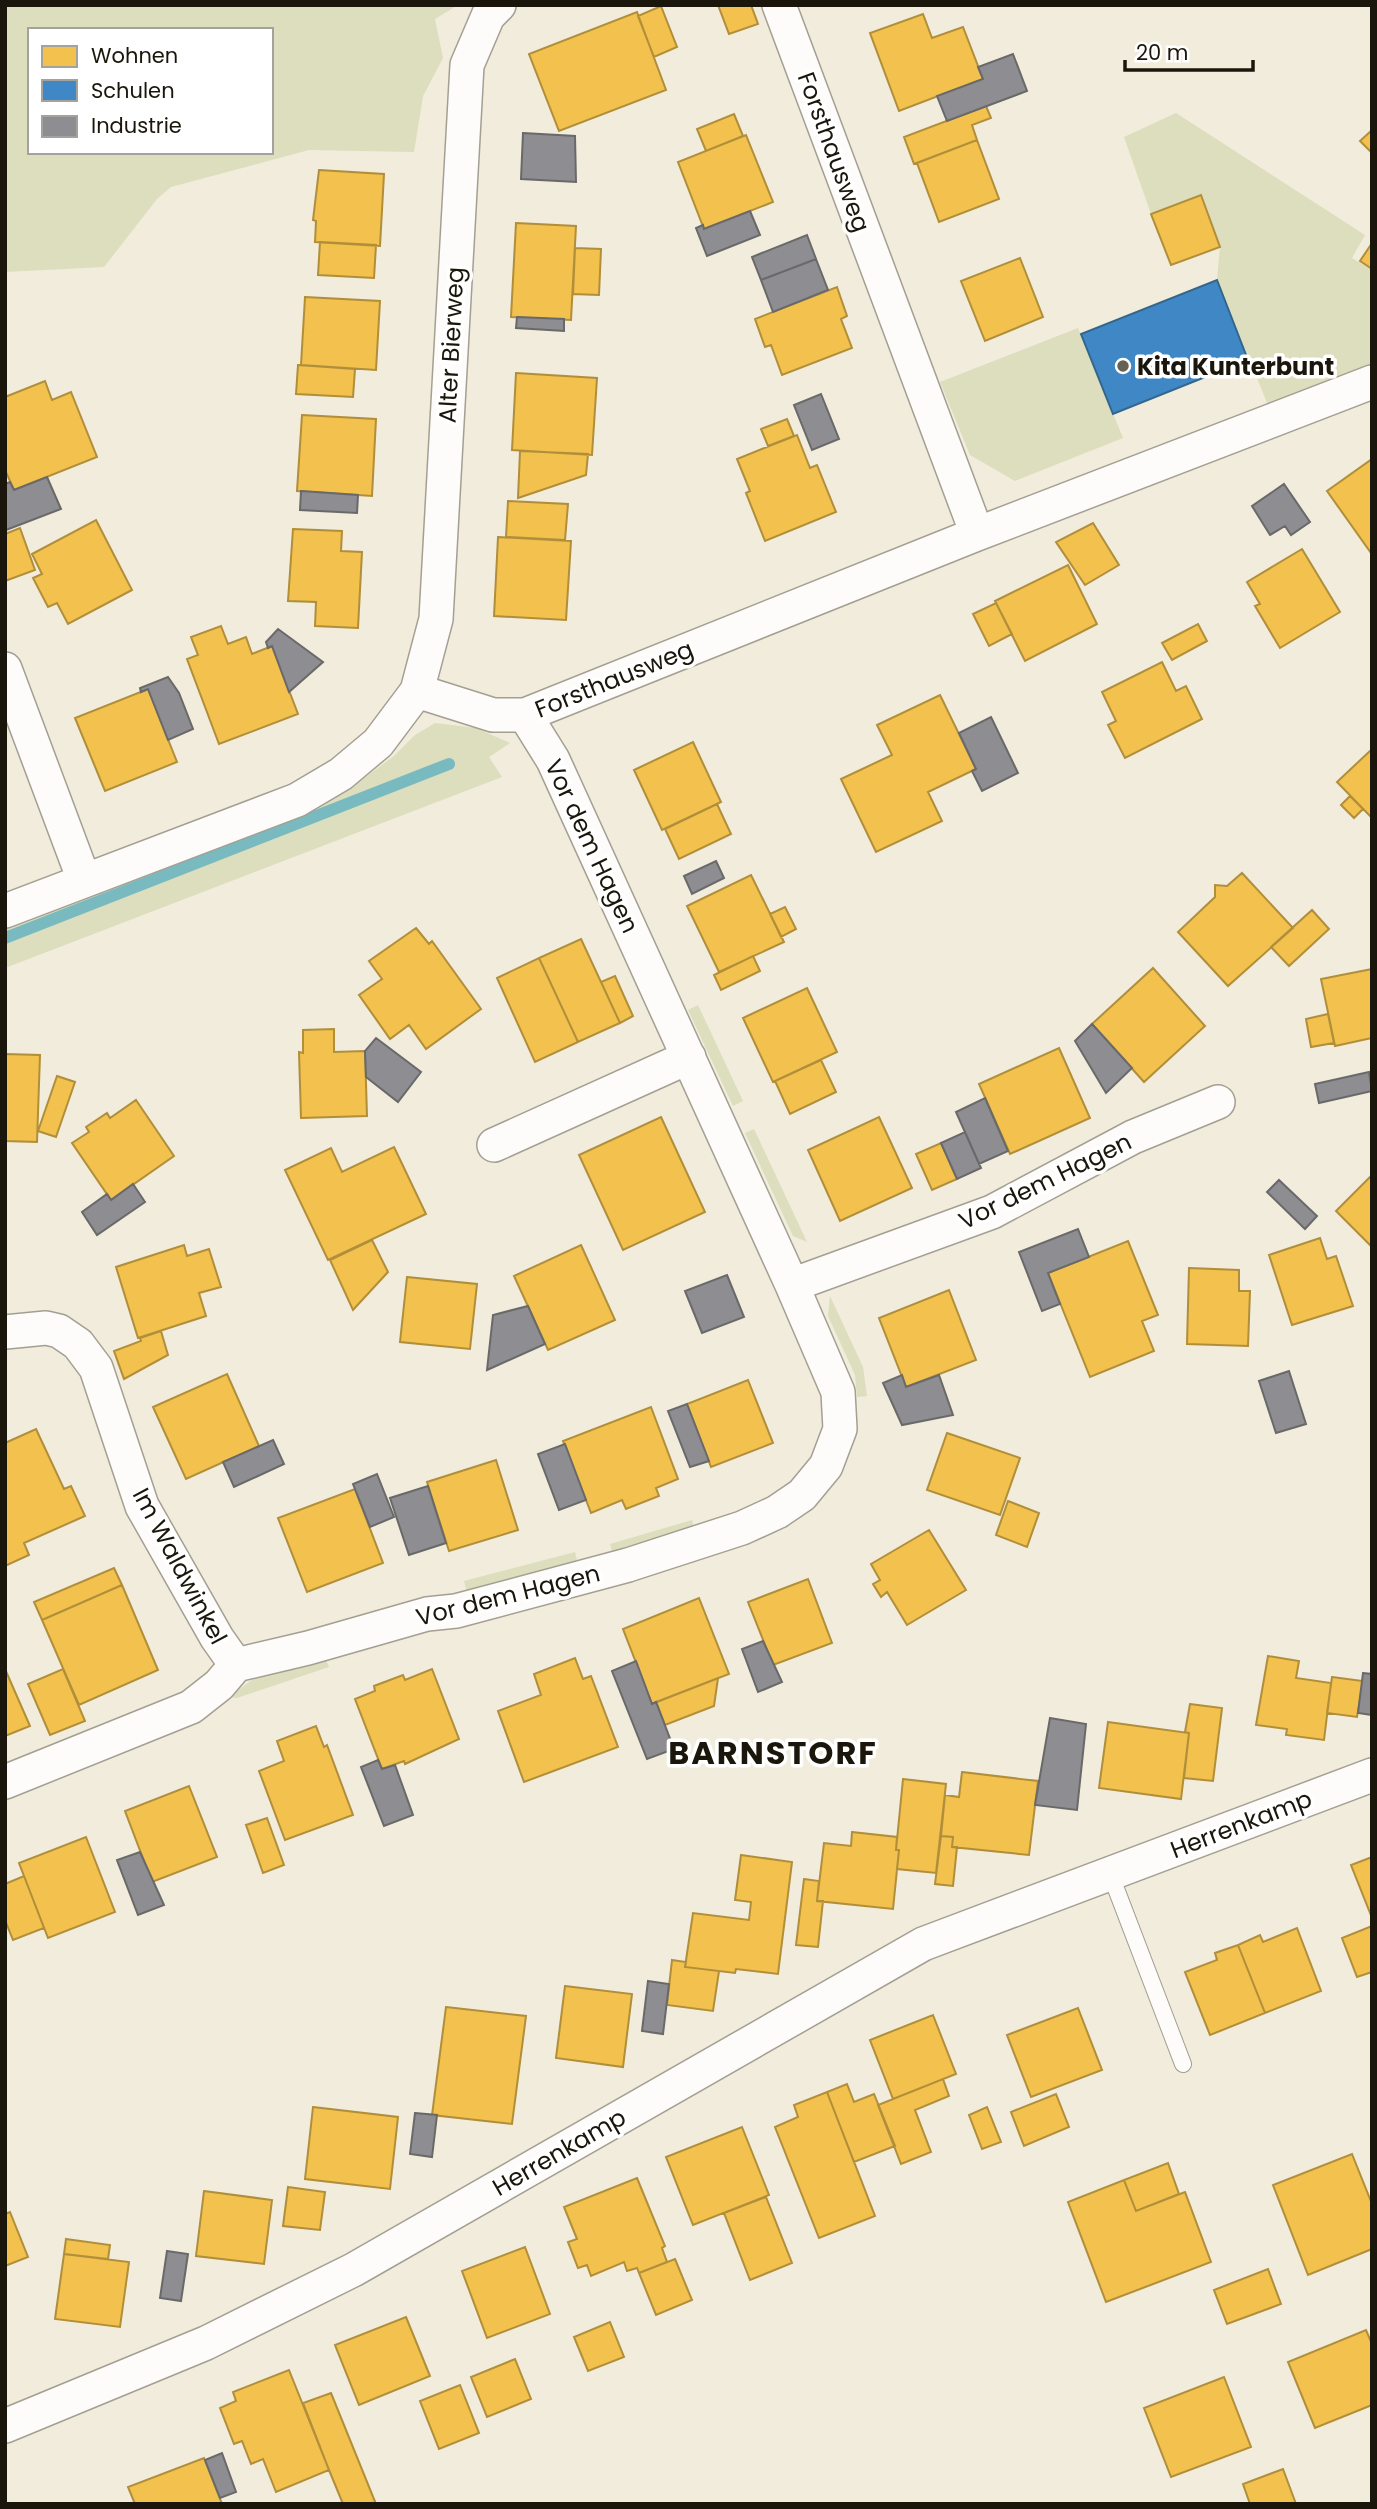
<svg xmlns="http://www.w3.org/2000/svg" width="1377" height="2509" font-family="Poppins,sans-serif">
	<rect width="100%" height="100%" fill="#f1ecdb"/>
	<!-- green -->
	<path fill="#dcdebe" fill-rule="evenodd" d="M5,5H458L435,19L443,58L423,96L414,152L309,150L171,187L157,199L104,267L5,272ZM30,30H271V152H30Z
		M1176,113L1365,235L1352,258L1372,270V377L1272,415L1217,280L1220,247L1201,195L1151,214L1124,137Z
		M1078,328L1123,438L1015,481L970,455L940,382Z
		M435,723L476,728L510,743L489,757L502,777L5,968V927L320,804L363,779L394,756L415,735Z
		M698,1005L743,1101L733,1106L688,1010Z
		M754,1129L807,1242L793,1236L745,1133Z
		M830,1296L863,1367L867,1396L857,1397L855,1375L828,1316Z
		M692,1520L695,1531L613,1555L610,1544Z
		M575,1552L578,1564L467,1592L464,1581Z
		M325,1658L329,1667L237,1698L229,1697L253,1679Z"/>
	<!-- homes -->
	<path fill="#f2c14e" stroke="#b18e3a" stroke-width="2" d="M718,5H751L758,24L729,34Z
		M661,6L677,47L654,57L638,16Z
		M637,12L666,90L559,131L529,54Z
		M923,14L932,38L963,27L983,79L899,111L870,33Z
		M986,106L991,118L972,125L977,140L914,164L904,137Z
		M734,114L743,136L706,151L697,129Z
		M1372,130V153L1360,141Z
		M746,135L773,202L704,229L678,162Z
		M977,140L999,199L939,222L917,163Z
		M319,170L384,174L380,246L315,242L316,221L313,220Z
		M1201,195L1220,247L1171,265L1151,214Z
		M516,223L576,226L571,320L511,317Z
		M320,242L376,245L374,278L318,275Z
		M1372,243V269L1360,261Z
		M575,248L601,249L599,295L573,294Z
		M1020,258L1043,317L985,341L961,281Z
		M837,287L847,316L841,319L852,348L782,375L771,345L765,347L755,319Z
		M305,297L380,301L376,370L301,365Z
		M298,365L355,369L353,397L296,394Z
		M516,373L597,378L592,455L512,450Z
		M45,381L52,400L71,392L97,457L14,490L5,470V397Z
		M302,415L376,419L372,496L297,491Z
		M787,419L794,436L768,446L761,429Z
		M797,435L810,468L817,465L836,512L765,541L746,493L750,491L737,459Z
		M520,451L588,454L586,475L518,498Z
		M1372,459V553H1371L1327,491Z
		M508,501L568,504L565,540L506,537Z
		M96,520L132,590L68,624L57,603L48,607L33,578L42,574L32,554Z
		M1093,523L1119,565L1085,585L1056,542Z
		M20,528L35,570L5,581V534Z
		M293,529L342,531L341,551L362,552L358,628L315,626L316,602L288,601Z
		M498,537L571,541L566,620L494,616Z
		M1302,549L1340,612L1280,648L1255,606L1260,604L1247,582Z
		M1068,565L1097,624L1025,661L995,601Z
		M996,603L1012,634L989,646L973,614Z
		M1198,624L1207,641L1172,660L1162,643Z
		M221,626L228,644L246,637L252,654L272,646L298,714L219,744L187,659L198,655L191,637Z
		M1162,662L1176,691L1186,686L1202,719L1125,758L1108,725L1116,721L1102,692Z
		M148,689L177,762L105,791L75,718Z
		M940,695L976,769L928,792L942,821L876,852L841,779L892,755L877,725Z
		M693,742L721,802L662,830L634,770Z
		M1372,749V818L1337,782Z
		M1350,796L1363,809L1354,818L1341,805Z
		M717,804L731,834L679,859L665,829Z
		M1242,873L1293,928L1228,986L1178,932L1215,897V885L1227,886Z
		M751,875L784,942L719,972L687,906Z
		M785,907L796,929L781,937L770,914Z
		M1312,910L1329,929L1289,966L1271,947Z
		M416,928L429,944L432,941L481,1009L426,1049L409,1025L390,1039L359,995L382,979L369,961Z
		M581,939L620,1023L578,1042L539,958Z
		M753,956L760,971L721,990L714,975Z
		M539,958L578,1042L535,1062L497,978Z
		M1153,968L1205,1026L1144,1082L1092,1024Z
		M1372,969V1038L1335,1046L1321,979Z
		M615,976L633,1016L620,1023L601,982Z
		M807,988L837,1052L773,1082L743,1018Z
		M1328,1014L1334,1043L1311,1047L1306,1019Z
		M334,1029V1052L365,1051L367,1116L301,1118L299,1052L303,1053V1030Z
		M1059,1048L1090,1118L1010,1154L979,1084Z
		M5,1054L40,1055L37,1142L5,1141Z
		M821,1060L836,1092L790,1114L775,1081Z
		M57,1076L75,1082L56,1137L38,1131Z
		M136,1100L174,1156L111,1200L72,1143L89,1132L86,1127L107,1113L110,1118Z
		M661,1117L705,1212L623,1250L579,1155Z
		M879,1117L912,1188L840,1221L808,1150Z
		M941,1143L957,1179L932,1190L916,1154Z
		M394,1147L426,1214L328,1260L285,1170L331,1148L342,1172Z
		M1372,1175V1247L1336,1211Z
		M1320,1238L1327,1259L1336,1256L1353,1306L1292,1325L1269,1255Z
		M372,1240L388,1272L353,1310L330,1260Z
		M1128,1241L1158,1315L1142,1321L1154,1351L1090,1377L1048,1273Z
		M184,1245L187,1256L209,1249L221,1287L199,1293L206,1316L138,1338L116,1267Z
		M581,1245L615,1320L548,1350L514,1276Z
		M1189,1268L1239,1270V1291H1250L1248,1346L1187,1344Z
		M407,1277L477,1284L470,1349L400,1342Z
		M949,1290L976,1360L906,1387L879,1318Z
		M161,1331L168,1355L124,1379L114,1351L141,1341L140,1338Z
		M227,1374L259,1446L186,1479L153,1407Z
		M748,1380L773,1443L711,1467L687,1404Z
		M651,1407L678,1479L656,1488L659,1496L626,1509L622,1500L591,1513L563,1441Z
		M36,1429L64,1489L71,1486L85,1516L24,1543L29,1555L5,1566V1443Z
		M947,1433L1020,1458L1000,1515L927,1490Z
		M496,1460L518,1530L449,1551L427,1482Z
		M355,1489L383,1563L307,1592L278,1518Z
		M1008,1501L1039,1513L1027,1547L996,1535Z
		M929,1530L966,1590L907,1625L887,1592L881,1597L873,1584L880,1580L871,1564Z
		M114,1568L122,1585L42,1620L34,1602Z
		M808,1579L832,1643L773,1665L748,1602Z
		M122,1585L158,1670L79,1705L42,1620Z
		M699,1598L729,1674L652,1704L623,1629Z
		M1268,1656L1299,1661L1296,1678L1331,1683L1324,1740L1286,1735L1287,1729L1256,1725Z
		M575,1658L583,1679L591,1676L618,1747L524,1782L498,1711L541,1695L534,1674Z
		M5,1669L30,1726L5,1736Z
		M63,1669L85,1721L50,1735L28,1684Z
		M432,1669L459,1739L405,1764L404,1761L382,1769L355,1699L375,1691L374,1686L403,1675L405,1680Z
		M1332,1677L1363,1681L1357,1717L1327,1713Z
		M718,1678L714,1706L665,1725L656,1702Z
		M1190,1704L1222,1708L1213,1781L1184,1778L1189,1733L1185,1732Z
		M1108,1722L1189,1733L1181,1799L1099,1788Z
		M316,1726L324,1747L327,1745L353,1815L285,1840L259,1771L284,1761L277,1741Z
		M962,1772L1038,1781L1029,1855L952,1847L953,1837L941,1836L945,1795L959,1797Z
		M903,1779L946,1784L936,1873L897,1869L899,1850H896Z
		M189,1786L217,1857L152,1882L125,1811Z
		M267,1818L284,1865L263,1873L246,1825Z
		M852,1832L897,1837L896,1850H899L893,1909L817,1901L824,1843L851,1846Z
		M941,1836L953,1837L952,1847H957L953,1886L935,1884Z
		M86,1837L115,1912L48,1938L19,1863Z
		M741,1855L792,1862L778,1974L736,1969L735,1973L685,1967L693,1913L749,1920L751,1902L735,1900Z
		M1372,1857V1918L1351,1865Z
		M24,1876L44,1928L13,1940L5,1920V1884Z
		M804,1879L819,1881L817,1901H823L818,1947L796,1945Z
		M1372,1926V1972L1357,1977L1342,1938Z
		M1297,1928L1321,1991L1265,2013L1238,1945L1260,1935L1263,1942Z
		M1238,1945L1265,2013L1210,2035L1185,1972L1217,1960L1215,1953Z
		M672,1960L686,1962L685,1967L719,1971L713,2011L667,2005Z
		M565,1986L632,1994L623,2067L556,2058Z
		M446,2007L526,2016L512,2124L432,2115Z
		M1078,2008L1102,2070L1031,2097L1007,2035Z
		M933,2015L956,2074L893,2099L870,2040Z
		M943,2079L949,2096L915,2110L931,2152L901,2164L878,2105Z
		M847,2084L854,2102L874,2094L895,2146L854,2162L827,2092Z
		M827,2092L875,2216L819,2238L775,2127L798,2117L794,2105Z
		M1056,2094L1069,2127L1024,2146L1011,2112Z
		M313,2107L398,2117L390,2189L305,2179Z
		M987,2107L1001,2142L982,2149L969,2115Z
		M742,2127L769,2195L693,2225L666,2157Z
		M1352,2154L1372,2204V2249L1308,2275L1273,2185Z
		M1168,2163L1179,2194L1136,2211L1124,2180Z
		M637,2178L665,2246L662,2248L667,2262L639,2273L637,2268L627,2271L624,2262L591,2276L587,2265L578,2268L568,2242L577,2239L564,2207Z
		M1124,2180L1136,2211L1185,2192L1211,2262L1106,2302L1068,2202Z
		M288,2187L325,2192L320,2230L283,2226Z
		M204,2191L272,2200L264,2264L196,2256Z
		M766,2197L792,2263L750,2280L724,2213Z
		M10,2212L28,2257L5,2266V2214Z
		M66,2239L110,2245L108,2259L64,2254Z
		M525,2247L550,2314L487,2338L462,2271Z
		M64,2254L129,2262L120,2327L55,2319Z
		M675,2259L692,2300L656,2315L639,2273Z
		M1268,2269L1281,2304L1227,2324L1214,2290Z
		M406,2317L430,2376L359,2405L335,2345Z
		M610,2322L624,2357L588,2371L574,2337Z
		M1366,2330L1372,2344V2405L1315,2428L1288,2362Z
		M515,2359L531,2399L487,2417L471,2377Z
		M289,2370L329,2470L276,2492L263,2459L251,2464L242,2441L234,2444L220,2408L236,2401L233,2392Z
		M1224,2377L1251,2447L1171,2477L1144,2408Z
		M460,2385L479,2433L439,2449L420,2401Z
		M331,2393L376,2504H343L329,2470L303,2403Z
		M204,2458L222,2504H135L128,2487Z
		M1283,2469L1296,2504H1250L1243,2484Z"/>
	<!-- schools -->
	<path fill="#3f88c5" stroke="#34668d" stroke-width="2" d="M1217,280L1248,360L1113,414L1081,334Z"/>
	<!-- industry -->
	<path fill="#8d8d92" stroke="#6a696a" stroke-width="2" d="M1013,54L1027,91L947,121L937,96L983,79L978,67Z
		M523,133L575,136L576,182L521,179Z
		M750,211L760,235L707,256L696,228L703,225L704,229Z
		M807,235L816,259L761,280L752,257Z
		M816,259L828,290L773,312L761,280Z
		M517,317L564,319V331L516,328Z
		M821,394L839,439L812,450L794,405Z
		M47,477L61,509L6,530L5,484L10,482L14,490Z
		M1284,484L1310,522L1291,535L1285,526L1270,535L1252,506Z
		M301,491L358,495L357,513L300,510Z
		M278,629L323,662L289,692L272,646L268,648L266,642Z
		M168,677L179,693L193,729L168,740L148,689L141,692L140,688Z
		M991,717L1018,773L982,791L972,771L976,769L959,733Z
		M716,861L724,878L692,894L684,876Z
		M1092,1024L1132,1068L1106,1093L1075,1041Z
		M376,1038L421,1072L398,1102L366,1077L365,1051Z
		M1369,1072L1372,1091L1319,1103L1315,1084Z
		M985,1098L1008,1151L979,1164L956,1112Z
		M965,1132L981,1168L957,1179L941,1143Z
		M1279,1180L1317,1216L1305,1229L1267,1192Z
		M133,1184L145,1202L97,1235L82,1212L107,1194L111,1200Z
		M1078,1229L1089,1257L1048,1273L1060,1304L1042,1311L1019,1252Z
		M727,1275L744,1317L702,1333L685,1291Z
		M528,1306L545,1344L487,1370L493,1315Z
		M1289,1371L1306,1424L1276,1433L1259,1381Z
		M902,1375L906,1387L939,1375L953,1415L902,1425L883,1383Z
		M687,1404L709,1461L690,1467L668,1411Z
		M273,1440L284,1464L234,1487L223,1462Z
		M565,1444L586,1500L559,1510L538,1454Z
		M377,1474L394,1517L370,1527L353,1484Z
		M428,1486L446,1543L409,1555L390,1498Z
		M763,1641L782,1682L758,1692L742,1649Z
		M636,1661L652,1704L656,1702L674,1749L647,1759L612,1671Z
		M1363,1673L1372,1674V1715L1358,1713Z
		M1050,1718L1086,1724L1077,1810L1035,1805Z
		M378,1760L382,1769L395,1765L413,1815L384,1826L361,1767Z
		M140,1852L164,1905L138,1915L117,1860Z
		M648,1981L669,1984L663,2034L642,2031Z
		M415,2113L437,2115L432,2157L410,2154Z
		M167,2251L188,2254L181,2301L160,2298Z
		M222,2453L236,2492L220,2498L205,2460Z"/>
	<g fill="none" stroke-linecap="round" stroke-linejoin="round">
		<!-- stream -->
		<path stroke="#79bac1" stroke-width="12" d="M5,938L449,764"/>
		<!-- service casing -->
		<g stroke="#a39f92" stroke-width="18">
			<path id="service" d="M1110,1873L1183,2064"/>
		</g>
		<!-- minor casing -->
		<g stroke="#a39f92" stroke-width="36">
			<path id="minor" d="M779,5L977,534
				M5,669L84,880
				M417,691L493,715H525L977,534L1372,382
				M5,911L297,800L341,774L378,743L417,691L436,619L467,65L488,16L499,5
				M494,1145L689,1057
				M792,1285L992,1212L1133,1137L1218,1102
				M5,1332L46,1328L59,1331L78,1344L96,1368L142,1506L217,1638L236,1665
				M5,1782L191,1707L219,1685L236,1665L308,1648L427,1614L456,1611L628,1565L742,1528L777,1512L802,1495L826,1466L840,1429L838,1392L792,1285L553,760L525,715
				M5,2426L206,2343L353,2270L923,1944L1372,1775"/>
		</g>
		<!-- service -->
		<use href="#service" stroke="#fdfcfa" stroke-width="16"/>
		<!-- minor -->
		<use href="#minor" stroke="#fdfcfa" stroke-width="33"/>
	</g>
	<!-- markers -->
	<circle fill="#656154" stroke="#fff" stroke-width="2.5" cx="1123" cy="366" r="7"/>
	<g text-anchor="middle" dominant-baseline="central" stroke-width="7" stroke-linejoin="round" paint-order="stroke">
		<!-- street labels -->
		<g font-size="24" fill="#1a160b" stroke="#fff">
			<text transform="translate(834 152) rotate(70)">Forsthausweg</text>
			<text transform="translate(451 345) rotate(-87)">Alter Bierweg</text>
			<text transform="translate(614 679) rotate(-22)">Forsthausweg</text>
			<text transform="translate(592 846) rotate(65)">Vor dem Hagen</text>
			<text transform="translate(1045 1181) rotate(-26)">Vor dem Hagen</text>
			<text transform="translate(180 1566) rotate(62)">Im Waldwinkel</text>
			<text transform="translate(508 1595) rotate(-14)">Vor dem Hagen</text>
			<text transform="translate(1241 1824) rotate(-21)">Herrenkamp</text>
			<text transform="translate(559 2152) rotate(-30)">Herrenkamp</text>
		</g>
		<!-- poi labels -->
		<g font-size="24" font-weight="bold" fill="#1a160b" stroke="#fff" text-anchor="start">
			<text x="1137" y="366">Kita Kunterbunt</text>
		</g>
		<!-- district labels -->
		<g font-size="32" font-weight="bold" letter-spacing="2" fill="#1a160b" stroke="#fff">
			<text x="773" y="1752">BARNSTORF</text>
		</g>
	</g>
	<!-- border -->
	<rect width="1377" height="2509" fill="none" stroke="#1a160b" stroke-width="14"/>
	<!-- legend -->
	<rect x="28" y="28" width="245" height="126" fill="#ffffff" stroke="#a3a29d" stroke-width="2"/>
	<rect x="42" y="46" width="35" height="21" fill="#f2c14e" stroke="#a3a29d" stroke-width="2"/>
	<text x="91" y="63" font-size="21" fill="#1a160b">Wohnen</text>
	<rect x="42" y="80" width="35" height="21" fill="#3f88c5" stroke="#a3a29d" stroke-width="2"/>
	<text x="91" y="98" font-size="21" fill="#1a160b">Schulen</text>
	<rect x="42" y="116" width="35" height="21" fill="#8d8d92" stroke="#a3a29d" stroke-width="2"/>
	<text x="91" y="133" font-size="21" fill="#1a160b">Industrie</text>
	<!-- scale -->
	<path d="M1125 60v10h128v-10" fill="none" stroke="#1a160b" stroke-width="3.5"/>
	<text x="1136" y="60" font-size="21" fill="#1a160b" stroke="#ffffff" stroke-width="5" paint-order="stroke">20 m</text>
</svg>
